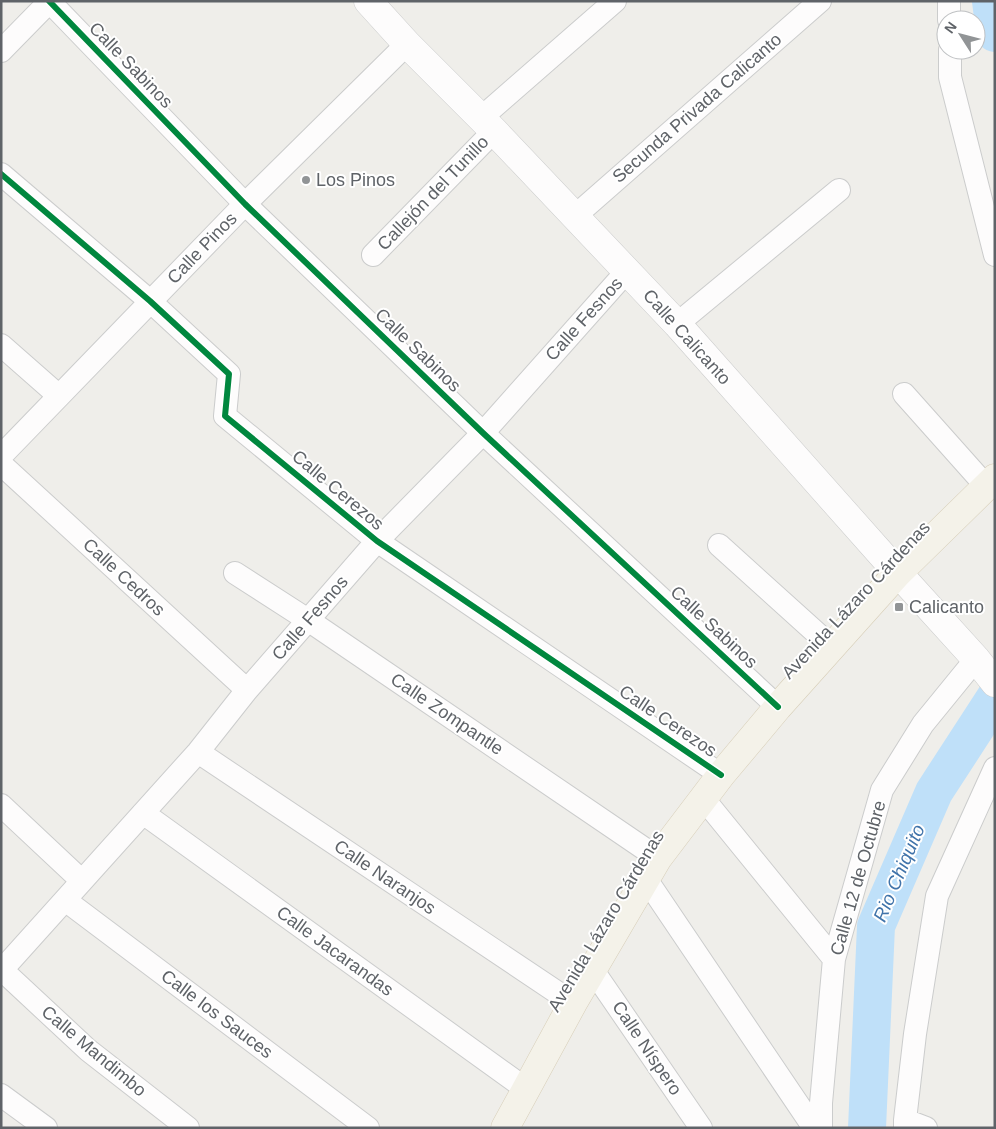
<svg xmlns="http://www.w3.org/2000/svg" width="996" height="1129" font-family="Helvetica,sans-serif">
	<rect width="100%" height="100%" fill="#efeeea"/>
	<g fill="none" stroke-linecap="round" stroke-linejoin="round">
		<!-- river -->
		<path stroke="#bfe0f9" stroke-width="38" d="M991,1L995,33
			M867,1128L876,926L934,792L995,698"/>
		<!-- minor casing -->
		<g stroke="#cbcccc" stroke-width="24">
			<path id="minor" d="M49,1L245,204L483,433L778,707
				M949,1V20
				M950,50V77L995,255
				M1,51L50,1
				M481,118L615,1
				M1,174L150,301L229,374L225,416L377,541L721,775
				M575,216L820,1
				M373,255L494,131
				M677,324L839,190
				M1,345L59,396
				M904,394L986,486
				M1,456L245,204L407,44
				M1,464L247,690
				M719,545L832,647
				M235,573L308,620L658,858
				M198,752L573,1003
				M703,798L834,959
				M1,805L82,881
				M143,813L526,1089
				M646,879L814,1128
				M65,900L368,1128
				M1,969L88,1050L188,1128
				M592,969L701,1128
				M1,971L198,752L247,690L377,541L483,433L627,271
				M1,1095L46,1128
				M905,1120L926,1128
				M821,1128V1103L834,959L882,790L923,724L976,659
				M905,1128V1120L915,1034L937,896L995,768"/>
		</g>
		<!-- tertiary casing -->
		<g stroke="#cbcccc" stroke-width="29">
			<path id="tertiary" d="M368,1L407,44L494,131L677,324L898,573L976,659L995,683"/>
		</g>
		<!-- primary casing -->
		<g stroke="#d7ceb8" stroke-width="29">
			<path id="primary" d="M505,1128L573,1003L658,858L721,775L778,707L898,573L995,478"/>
		</g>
		<!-- minor -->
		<use href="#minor" stroke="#fdfcfc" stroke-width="22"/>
		<!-- tertiary -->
		<use href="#tertiary" stroke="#fdfcfc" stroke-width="28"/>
		<!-- primary -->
		<use href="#primary" stroke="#f4f2e9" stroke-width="28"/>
		<!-- cycleway casing -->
		<g stroke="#fff" stroke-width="9">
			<path id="cycleway" d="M49,1L245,204L483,433L778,707
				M1,174L150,301L229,374L225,416L377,541L721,775"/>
		</g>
		<!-- cycleway -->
		<use href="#cycleway" stroke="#00873e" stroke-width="6"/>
	</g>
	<!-- markers -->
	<g fill="#919496" stroke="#fff" stroke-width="2">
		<circle cx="306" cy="180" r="5"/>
		<rect x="894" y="602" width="10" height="10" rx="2.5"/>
	</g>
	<g text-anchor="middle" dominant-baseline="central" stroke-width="4" stroke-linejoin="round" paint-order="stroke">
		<!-- street labels -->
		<g font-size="18" fill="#5f6368" stroke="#fff">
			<text transform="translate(131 65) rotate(46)">Calle Sabinos</text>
			<text transform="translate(697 108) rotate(-41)">Secunda Privada Calicanto</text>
			<text transform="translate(433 193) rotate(-46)">Callejón del Tunillo</text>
			<text transform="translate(202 248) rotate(-46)">Calle Pinos</text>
			<text transform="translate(584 319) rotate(-48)">Calle Fesnos</text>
			<text transform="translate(687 337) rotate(48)">Calle Calicanto</text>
			<text transform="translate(418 350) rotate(44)">Calle Sabinos</text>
			<text transform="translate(338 490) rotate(40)">Calle Cerezos</text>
			<text transform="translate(124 577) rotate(43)">Calle Cedros</text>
			<text transform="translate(856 600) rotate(-47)">Avenida Lázaro Cárdenas</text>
			<text transform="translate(310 618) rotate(-49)">Calle Fesnos</text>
			<text transform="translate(714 627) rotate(43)">Calle Sabinos</text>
			<text transform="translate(447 714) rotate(34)">Calle Zompantle</text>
			<text transform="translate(668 721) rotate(34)">Calle Cerezos</text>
			<text transform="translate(385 877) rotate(34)">Calle Naranjos</text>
			<text transform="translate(858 878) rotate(-74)">Calle 12 de Octubre</text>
			<text transform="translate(606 921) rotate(-59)">Avenida Lázaro Cárdenas</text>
			<text transform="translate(335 951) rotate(36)">Calle Jacarandas</text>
			<text transform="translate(217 1014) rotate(37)">Calle los Sauces</text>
			<text transform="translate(647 1048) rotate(56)">Calle Níspero</text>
			<text transform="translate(94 1051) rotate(40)">Calle Mandimbo</text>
		</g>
		<!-- poi labels -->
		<g font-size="18" fill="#5f6368" stroke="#fff" text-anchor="start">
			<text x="316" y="180">Los Pinos</text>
			<text x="909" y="607">Calicanto</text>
		</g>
		<!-- water labels -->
		<g font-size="19" font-style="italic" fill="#4174aa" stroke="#fff">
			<text transform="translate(899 873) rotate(-67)">Rio Chiquito</text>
		</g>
	</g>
	<!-- border -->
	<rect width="996" height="1129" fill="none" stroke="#5f6368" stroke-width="5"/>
	<!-- north arrow -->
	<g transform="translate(961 35) rotate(306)"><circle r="24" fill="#ffffff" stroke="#bfc1c3"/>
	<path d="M0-4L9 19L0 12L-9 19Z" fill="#919496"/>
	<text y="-8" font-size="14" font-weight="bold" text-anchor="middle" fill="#5f6368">N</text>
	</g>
</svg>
